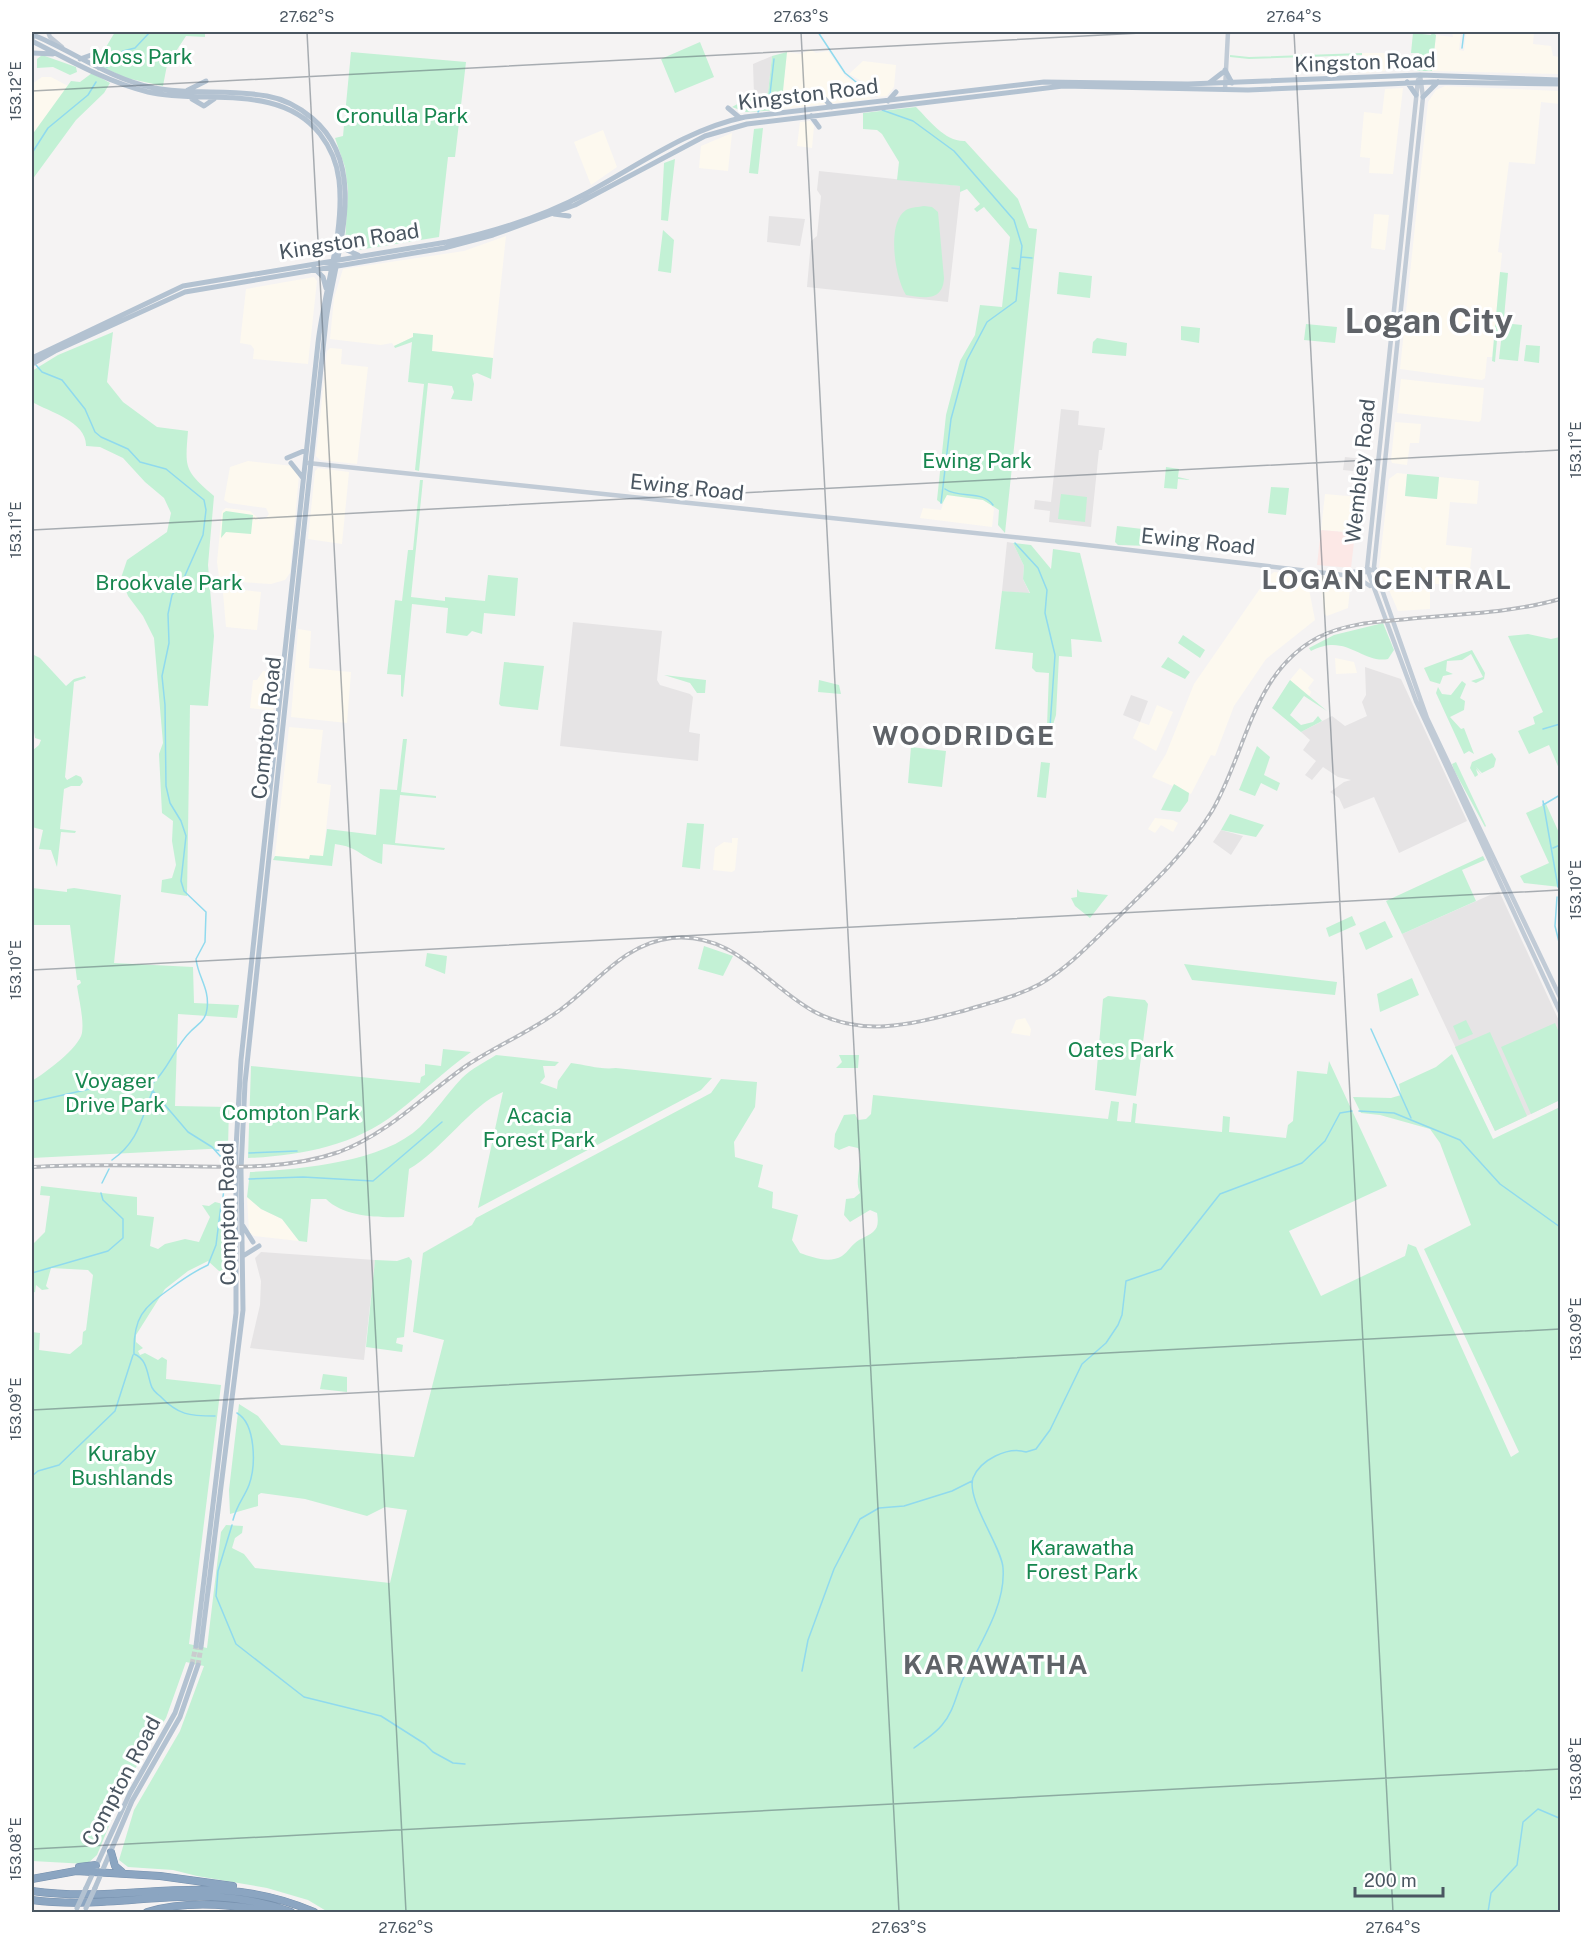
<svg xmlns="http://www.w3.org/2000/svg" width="1592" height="1944" font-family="'Public Sans',sans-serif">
	<rect width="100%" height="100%" fill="#f5f3f3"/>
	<!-- commercial -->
	<path fill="#fdf9ef" d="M1452,32H1461L1459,50L1464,51L1466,32H1534L1533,44L1551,46L1553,56L1560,57V74L1432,71L1436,35L1453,37Z
		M810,49L816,53L828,51L846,77L863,88L871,99L781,109L787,52L801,54Z
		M1362,53H1387L1385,71L1363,73Z
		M863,61L896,65L894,87L887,96L878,97L870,86L849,74Z
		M42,77H51L68,86L32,135V84Z
		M1445,86L1560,91V104L1541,102L1535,164L1509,162L1498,252L1502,253L1492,357H1487L1485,378L1482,380L1400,369L1428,102L1436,90Z
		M1403,88L1393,174L1369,173L1370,158L1360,157L1364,112L1382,114L1385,89Z
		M810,121L814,126L812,148L797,146L800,122Z
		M603,130L617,167L591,185L574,142Z
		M732,133L728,171L699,168L701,146Z
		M1374,214L1389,215L1385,250L1371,248Z
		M506,236L493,358L432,351L433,335L413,333V337L394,346L392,343L381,345L330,339L334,298L343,269L464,251Z
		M314,277L317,281L308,364L253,359L254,349L251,345L240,343L246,289Z
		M330,348L342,349L341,364L368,367L357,464L320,460L316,456L327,351Z
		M1401,379L1484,388L1481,420L1479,422L1397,413Z
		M1395,422L1421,424L1419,443H1410L1407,465L1392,463L1391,460Z
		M248,461L293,466L299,475L290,573L285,580L271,584L224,581L219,577L217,562L222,511L226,508L250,511L260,520L266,518L269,514L266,508L229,503L224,500L230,467Z
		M318,468L349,472L342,544L308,539L315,471Z
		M1397,473L1407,474L1405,496L1436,499L1439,477L1479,481L1477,504L1450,502L1446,545L1472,548L1470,570L1463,584H1388L1382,577L1379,569L1389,479Z
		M1325,494L1359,497L1355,533L1321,530Z
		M946,495L983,500L990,504L994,509L992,527L920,518L923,508L941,510Z
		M1274,572L1302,575L1307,579L1315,620L1266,659L1234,706L1215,756L1211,755L1191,794L1152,777L1166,754L1194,684L1268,577Z
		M1323,576L1351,579L1348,608L1327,616L1324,614L1321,578Z
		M228,588L261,592L257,630L226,627L223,593Z
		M1430,589V609L1398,611L1389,590Z
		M298,629L311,631L309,668L351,672L347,723L291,717Z
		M1335,658L1354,662L1357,673L1336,674Z
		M1300,668L1314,680L1308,688L1311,692L1309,697L1290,680Z
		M263,671L277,672L273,711L250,708L253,680H257Z
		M1157,705L1173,712L1156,751L1133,738L1140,722L1149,725Z
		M289,727L323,730L317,783L331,785L323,856L310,859L275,856Z
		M1155,818L1173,820L1178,823L1173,832L1161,825L1155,833L1148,829Z
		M732,838H738L735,870L732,872L713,870L715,848L724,842L732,843Z
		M1025,1018L1031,1029L1030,1036L1011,1033L1016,1020Z
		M247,1197L261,1209L282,1219L299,1241L254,1236L249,1232Z"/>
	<!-- education -->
	<path fill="#e6e4e5" d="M772,56L768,93L754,95L753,64Z
		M819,171L961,186L948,302L807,287L811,241L817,236L821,196L817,190Z
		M769,216L805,219L800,246L767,242Z
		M1061,409L1079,411L1078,425L1105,428L1102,450H1099L1091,527L1049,522L1050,511L1034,509L1035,500L1051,502Z
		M1345,457L1363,459L1362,472L1343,470Z
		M1007,542L1013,543L1024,566L1023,579L1030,594L1002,591Z
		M573,622L662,631L657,680L660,685L690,694L693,697L689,732L700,734L698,761L560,746Z
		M1365,667L1401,679L1467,821L1399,853L1374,797L1344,809L1339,798L1330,792L1344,782L1351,780L1338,777L1323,767L1312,780L1305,775L1316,761L1303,750L1310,740L1301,732L1332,716L1345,726L1367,716L1362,702L1366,695Z
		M1131,695L1148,701L1140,722L1123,715Z
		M1221,830L1243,836L1231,855L1213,842Z
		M1499,891L1560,1023V1100L1495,1131L1402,934Z
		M261,1252L375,1260L364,1360L250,1348L260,1305L261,1281L255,1258Z"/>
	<!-- medical -->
	<path fill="#fce8e6" d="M1321,530L1355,533L1351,568L1317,565Z"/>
	<!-- green -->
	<path fill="#c3f1d5" d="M115,32H205V37L186,36L167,65L163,86L126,78L102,67L100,57Z
		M1432,32L1436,35L1432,71H1417L1419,53H1411L1413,33L1431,35Z
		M700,42L714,77L675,93L661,59Z
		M351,52L466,62L455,157H448L439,237L358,250L345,243L348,190L345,167L335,138L343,136Z
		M787,52L781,110L745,112L732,107L754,95L768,93L772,56Z
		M1362,53V55L1249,59L1230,57V55L1249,57Z
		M42,55L76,67L77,72L70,75L53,67L37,68V59Z
		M92,73L110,83L104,93L76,120L32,180V135L71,81L80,82Z
		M916,107C929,120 945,142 965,141L1018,199L1029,228L1037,229L1005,533L998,525L999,510L983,500L947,495L942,504L937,500L946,415L960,361L975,335L980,305L1002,307L1010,237L984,207L977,212L974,209L980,204L967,189L960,192V186L897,180L899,162L882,134L877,130L863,129V113Z
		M763,128L758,174L749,173L754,129Z
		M675,159L668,221L661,220L664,163Z
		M924,206L932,207L938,212L944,278C943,302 923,298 906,295C895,278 886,223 906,210C911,207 919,207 924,206Z
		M663,230L674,240L671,273L658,271Z
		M1059,272L1092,276L1090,298L1057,294Z
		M1500,272L1508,273L1504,318H1499L1495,362L1492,361Z
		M1503,323L1522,325L1518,361L1499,359Z
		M1306,324L1337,327L1335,343L1304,340Z
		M1181,326L1200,328L1199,343L1181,340Z
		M113,332L107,382L123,402L157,427L188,431C185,469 184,470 214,496L208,565L214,636L208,706L190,705L187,896L161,892L162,880L172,878L176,865L172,841L173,821L162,813L159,754L163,743L154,638L143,616L128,596L121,578L127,560L167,532L171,513L164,498L145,482L123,458L100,447L86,446C87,422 50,412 32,402V371L58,355Z
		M413,333L433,335L432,351L493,358L491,379L477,373L472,375L474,384L472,401L451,399L454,392L452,386L428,383L419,471L415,470L424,384L408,382L412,342L395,348L394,346L413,337Z
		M1097,338L1127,343L1126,356L1092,353L1093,342Z
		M1526,345L1540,346L1539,363L1524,361Z
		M1166,467L1179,469L1178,477L1191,480L1178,479L1177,489L1164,488Z
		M1407,474L1439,477L1437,499L1405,496Z
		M420,480H423L411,597L445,601V597L485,601L488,575L518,578L515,616L484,613L482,634L472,631L467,636L446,633L448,608L412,604L403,697L401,696V675L387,674L395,600L402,601L408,550H413Z
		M1271,487L1289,488L1286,515L1268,513Z
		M1061,494L1087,497L1085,522L1058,519Z
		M226,511L253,515L251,534L226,532L221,538L223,513Z
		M1117,526L1151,530L1149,546L1118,545L1115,542Z
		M1013,543L1031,545L1051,569L1053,549L1080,553L1102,642L1071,639L1072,657L1059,656L1056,715L1047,744H1041L1047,726L1049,673L1036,672L1032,668L1033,653L995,649L1002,591L1030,593L1023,579L1024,566Z
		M1383,623L1394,650L1388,659C1362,664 1346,632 1311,651L1309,648L1334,635Z
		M1528,634L1551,639L1560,637V771L1549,745L1529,754L1518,731L1535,724L1533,717L1543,712L1508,636Z
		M1183,635L1205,650L1200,658L1178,643Z
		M1472,650L1485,673L1484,679L1476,683L1471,681L1483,677L1471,654L1462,660L1447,661L1446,671L1453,674L1443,676L1440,684L1430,681L1424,668Z
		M32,654L40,658L66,686L74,679L85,676L86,678L74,682L65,777L67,780L76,775L81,777L83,782L80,786H71L64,789L60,829L76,831L75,833L61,832L57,867L51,850L39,849L43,830L32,827V751L39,745L41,740L35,738L32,721Z
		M1168,657L1190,672L1185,679L1161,667Z
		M504,662L544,666L538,710L501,706L499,704Z
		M664,675L706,680L705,693H697L690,683Z
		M819,680L839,685L841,694L818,692Z
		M1290,680L1327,711L1304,696L1290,715L1301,725L1313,722L1318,716L1322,721L1301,732L1272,708Z
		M1462,681L1466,684L1460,698L1465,701L1464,710L1450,717L1461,729L1464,728L1474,754L1469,751L1464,754L1436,693L1438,687L1442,694L1451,695Z
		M403,739H407L401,792L436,796V798L400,795L395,843L445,848L444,850L383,844L382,864C360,857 359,847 335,844L332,866L273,860L275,856L309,859L310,855L323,856L327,829L376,835L380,789L397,790Z
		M1257,746L1270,757L1264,775L1280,783L1277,791L1261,783L1255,796L1239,790Z
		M911,747L946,751L942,787L908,783Z
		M1492,753L1496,759L1494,767L1482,773L1476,767L1481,774L1476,769L1478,775L1475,777L1470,768L1472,762Z
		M1041,762L1050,763L1046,798L1037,797Z
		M1456,762L1486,826L1485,827L1454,770L1452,764Z
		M1174,784L1189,793L1188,801L1180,812L1161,810Z
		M1546,804L1560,835V887L1524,883L1520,876L1549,863L1526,813Z
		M1230,814L1264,825L1256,837L1221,830Z
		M687,823L704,824L700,869L682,867Z
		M1483,856L1485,860L1462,870L1476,901L1402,934L1386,901Z
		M32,888L67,892V889L74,888L121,895L114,963L193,967L194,1003L239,1005L237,1018L178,1014L175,1106L229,1107L228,1148L32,1158V1081C45,1073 79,1048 82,1033C84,1019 79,1000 77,986L81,983L80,980H77L70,925H32Z
		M1077,889L1080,892L1108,895L1090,918L1075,906L1071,898L1077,897Z
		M1352,916L1356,925L1329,937L1326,928Z
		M1385,921L1393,937L1366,950L1359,933Z
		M704,946L733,956L723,976L698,969Z
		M427,953L447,956L445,974L425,966Z
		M1184,964L1337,982L1335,995L1192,980Z
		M1412,978L1419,995L1380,1012L1377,994Z
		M1108,996L1145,1000L1148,1004L1136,1096L1095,1090L1103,999Z
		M1466,1020L1473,1034L1459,1040L1453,1026Z
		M1555,1023L1560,1035V1100L1531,1114L1501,1047Z
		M1490,1032L1527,1116L1495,1131L1455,1047Z
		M443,1049L471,1052C444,1071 422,1093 396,1113C354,1146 299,1156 248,1158L251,1066L420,1083L421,1077L425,1075V1064L441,1066Z
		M1452,1054L1493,1139L1560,1107V1912H328L308,1900L267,1888L197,1876L173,1870L128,1867L119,1860L134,1810L180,1731L204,1666L186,1662L166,1718L127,1782L97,1855L87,1864L32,1861V1332L40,1333L39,1350L70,1354L82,1344L83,1332L86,1330L93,1275L88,1270L51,1268L46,1286L49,1289L42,1290L36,1285L35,1292L32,1293V1245L45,1232L50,1196L40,1195L41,1186L137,1197V1215L154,1217L150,1246L158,1249L165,1244L185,1239L199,1242L210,1217L202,1205L209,1206L215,1202L227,1205L229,1262L227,1270L219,1271L208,1261L188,1271L165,1289L136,1335V1342L143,1348L138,1351L140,1355L145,1353L158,1360L162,1357L167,1360L166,1379L221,1385L189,1644L207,1648L221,1532L226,1525L243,1526L242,1533L235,1538L232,1548L244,1554L255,1568L390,1583L407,1510L385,1507L367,1516L305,1499L261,1493L258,1495V1506L230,1514L229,1490L239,1404L258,1416L281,1445L414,1457L444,1340L413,1332L423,1253L472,1225L476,1218L711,1093L721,1079L757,1082L755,1107L734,1142L735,1157L763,1165L758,1187L773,1192L772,1208L798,1215L792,1240L800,1253C812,1257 829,1264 842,1256C848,1252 852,1244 859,1240C874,1232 880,1231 877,1213L870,1210L850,1222L844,1215L846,1199L854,1198L860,1193C853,1177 865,1162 858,1148L849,1146L839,1150L834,1147L835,1134L844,1115L855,1114L858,1120L866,1119L871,1114L873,1095L1108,1119L1111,1101L1119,1102L1117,1121L1131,1122L1133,1103L1137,1104L1135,1123L1222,1132L1223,1116L1230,1117L1229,1132L1286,1138L1288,1125L1293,1121L1297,1071L1327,1074L1329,1061L1387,1186L1289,1231L1321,1296L1405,1256L1408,1244L1416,1247L1511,1457L1519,1452L1424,1249L1471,1225L1440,1143L1430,1129L1380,1115L1361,1113L1353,1097L1391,1098L1401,1095L1399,1084L1436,1067Z
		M496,1055L559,1062L555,1066H543L545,1077L540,1083L557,1089L558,1081L571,1063C587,1065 601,1070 616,1068L712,1078L701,1090L478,1208L503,1092C472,1104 440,1152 409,1169L404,1217C379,1218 344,1217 326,1199H311L307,1242L299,1241L282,1219L261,1209L247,1197L250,1172C300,1169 382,1163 420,1127C435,1112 447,1094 462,1078C471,1069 485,1062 496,1055Z
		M839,1055H859L858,1068H836L842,1062Z
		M409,1257L412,1261L404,1337L397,1338L396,1343L403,1345L402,1352L366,1347L375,1260L397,1261Z
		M323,1374L347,1377V1392L320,1389Z"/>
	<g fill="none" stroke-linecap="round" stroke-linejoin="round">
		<!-- stream -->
		<path stroke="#90daee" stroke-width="1.5" d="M818,32L845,73L872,95
			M1462,48L1464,32
			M107,67L123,51L135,48L150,32
			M882,110L913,121L954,151L1014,220L1022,246L1016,301L987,322L967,360L951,419L941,503
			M758,112L770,94L774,59
			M32,153L48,128L88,95L96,82
			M1021,257L1032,258
			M1012,268L1020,269
			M36,365L42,372L62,380L85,409L95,432L101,437L128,449L140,462L166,469L204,500L206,510L203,535L183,580L172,595L168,614L169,643L162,676L165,705L166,786L170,803L181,821L186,836L181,881L184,891L206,912L205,942L196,959C198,977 210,989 207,1009C206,1020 198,1024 191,1031C175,1046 168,1070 152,1084L153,1090C141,1119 139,1141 112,1160
			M945,489C959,499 983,490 993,505
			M1015,543L1038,568L1047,590L1045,613L1055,655L1050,727L1043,743
			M1543,729L1560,724
			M1543,801L1558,887
			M1543,805L1560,795
			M1553,848L1560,845
			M1557,897L1555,926L1560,946
			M1371,1029L1411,1118
			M153,1091L188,1132L212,1147L221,1157L225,1179L223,1197
			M32,1102L94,1088L152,1084
			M1359,1111L1394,1113L1460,1140L1500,1184L1560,1227
			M215,1150L229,1152
			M249,1153L297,1151
			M225,1174L229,1178
			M249,1179L303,1177L373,1181L442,1122
			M102,1183L109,1169
			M32,1273L108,1251L123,1238V1219L103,1200L101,1193
			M215,1416C189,1416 178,1415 160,1396C156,1393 152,1389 151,1385C147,1373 147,1359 134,1354C133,1317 143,1308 171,1288C183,1279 195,1271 208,1265L216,1245L221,1205
			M32,1476L38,1471L59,1465L115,1411L133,1355
			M233,1520C237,1504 244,1498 249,1485C256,1466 256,1424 237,1413
			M232,1525L218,1571L216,1596L236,1644L304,1697L381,1716L425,1744L433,1752L453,1763L465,1764
			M802,1671L808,1640L834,1569L860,1519L879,1508L904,1506L952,1491L972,1481
			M914,1748C923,1741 935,1734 942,1725C954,1711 956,1695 963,1679C978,1646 1006,1607 1003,1568C1002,1547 966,1500 973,1478C980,1460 1008,1446 1026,1452L1036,1449L1050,1430L1082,1364L1106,1343L1118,1325L1122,1315L1126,1281L1161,1269L1220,1194L1302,1163L1325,1141L1340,1113L1352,1111
			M1488,1912L1491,1893L1517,1865L1523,1822L1538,1809L1559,1818L1560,1821"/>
		<!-- primary-tunnel -->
		<path stroke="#caccce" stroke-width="5" stroke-dasharray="5 2.5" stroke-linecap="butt" d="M192,1664L196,1646
			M198,1665L201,1647"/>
		<!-- highway casing -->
		<g stroke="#7690ad" stroke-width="8">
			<path id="highway" d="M111,1852L115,1866L122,1872
				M79,1867L96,1865
				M32,1879L76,1871L160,1876L233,1886
				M32,1891C132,1905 213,1868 314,1912
				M32,1900C122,1912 199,1878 291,1912
				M147,1912C186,1900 232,1904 272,1912"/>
		</g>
		<!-- secondary -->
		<path stroke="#c1cbd6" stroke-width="4.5" d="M48,32L50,37L62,47
			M1420,75L1423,97L1374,567L1427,718L1560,997
			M1418,80L1367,569L1416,701L1560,1012
			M1225,89L1228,32
			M308,463L1070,543L1352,576L1375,569
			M1348,573L1369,569
			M1355,576L1370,586"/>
		<!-- primary -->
		<path stroke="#b3c2d1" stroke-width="5" d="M32,39L33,35L38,37C77,54 111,79 154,88C192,95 230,89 267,96C284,99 299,107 312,118C372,168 334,257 326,321L245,1083L241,1170L243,1310L201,1647
			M32,41C69,60 107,82 148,92C205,105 279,82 320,134C330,147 337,163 339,180C345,232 324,291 318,343L241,1060L236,1148V1313L196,1646
			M33,53L53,54
			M97,57L99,68
			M80,59L94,54
			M1225,70L1232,83
			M1407,82L1416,95
			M1209,83L1222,73
			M188,90L206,81
			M822,96L832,107
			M1423,97L1438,82
			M192,99L204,106L214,99
			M888,101L896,92
			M728,108L740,118
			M811,116L819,127
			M554,214L569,216
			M342,240L347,250L358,255
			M314,268L323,277L326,288
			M32,358L183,286L447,242C493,232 544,216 585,194C636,167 687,129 745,117L1044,82L1188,84L1420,75L1560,80
			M32,364L55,351L185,292L444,248L493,235L575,205L705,136L747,124L1063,86L1248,90L1433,82L1560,84
			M287,458L306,450
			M291,463L303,478
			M243,1226L253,1242
			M243,1256L259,1246
			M86,1888L130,1793L175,1713L192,1664
			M95,1888L132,1801L180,1717L198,1665"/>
		<!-- highway -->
		<use href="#highway" stroke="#8ba5c1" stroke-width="7"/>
		<!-- rail casing -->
		<g stroke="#b5b8bd" stroke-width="4">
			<path id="rail" d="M32,1167C80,1164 128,1165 177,1166C231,1167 287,1170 339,1152C389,1133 423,1096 466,1066C496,1046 530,1032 560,1010C596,984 624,943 672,938C734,932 765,984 813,1011C863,1038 912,1024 963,1011C989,1003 1016,997 1040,984C1069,967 1092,942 1116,919C1151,885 1186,853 1212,811C1247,751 1252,672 1319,637C1347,623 1377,622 1408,619C1458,614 1512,613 1560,599"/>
		</g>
		<!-- rail -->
		<use href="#rail" stroke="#fff" stroke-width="1.5" stroke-dasharray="4.5" stroke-linecap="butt"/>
		<!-- primary-bridge -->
		<path stroke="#b3c2d1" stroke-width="5" d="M77,1908L86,1888
			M86,1908L95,1888"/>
	</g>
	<!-- ticks -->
	<path fill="none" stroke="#4a5661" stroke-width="1.5" stroke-opacity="0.45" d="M307,32L406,1912M801,32L899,1912M1294,32L1393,1912M32,91L1160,32M32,530L1560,450M32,970L1560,890M32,1410L1560,1329M32,1849L1560,1769"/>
	<g text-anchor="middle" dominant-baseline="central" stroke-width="6" stroke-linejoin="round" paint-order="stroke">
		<!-- park labels -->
		<g font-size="21" fill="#17864f" stroke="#fff">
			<text x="142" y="56">Moss Park</text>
			<text x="402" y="115">Cronulla Park</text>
			<text x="977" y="460">Ewing Park</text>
			<text x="169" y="582">Brookvale Park</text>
			<text x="1121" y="1049">Oates Park</text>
			<text x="115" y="1080">Voyager<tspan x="115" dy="24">Drive Park</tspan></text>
			<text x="291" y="1112">Compton Park</text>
			<text x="539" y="1115">Acacia<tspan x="539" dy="24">Forest Park</tspan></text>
			<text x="122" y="1453">Kuraby<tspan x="122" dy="24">Bushlands</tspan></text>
			<text x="1082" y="1547">Karawatha<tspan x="1082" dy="24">Forest Park</tspan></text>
		</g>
		<!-- street labels -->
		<g font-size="21" fill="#4a5661" stroke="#fff">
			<text transform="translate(1365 62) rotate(-2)">Kingston Road</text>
			<text transform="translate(808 94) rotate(-7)">Kingston Road</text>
			<text transform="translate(349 241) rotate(-9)">Kingston Road</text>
			<text transform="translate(1360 471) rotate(-84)">Wembley Road</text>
			<text transform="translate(687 487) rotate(6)">Ewing Road</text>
			<text transform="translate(1198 541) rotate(6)">Ewing Road</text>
			<text transform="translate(266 728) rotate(-84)">Compton Road</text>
			<text transform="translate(227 1214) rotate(-91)">Compton Road</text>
			<text transform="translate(121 1781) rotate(-62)">Compton Road</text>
		</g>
		<!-- district labels -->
		<g font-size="27" font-weight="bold" letter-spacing="1.5" fill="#5f6368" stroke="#fff">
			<text x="1387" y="579">LOGAN CENTRAL</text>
			<text x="964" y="735">WOODRIDGE</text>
			<text x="996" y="1664">KARAWATHA</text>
		</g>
		<!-- town labels -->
		<g font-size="33" font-weight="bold" fill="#5f6368" stroke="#fff">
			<text x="1429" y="321">Logan City</text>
		</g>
	</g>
	<!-- border -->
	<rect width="1592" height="1944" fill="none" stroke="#ffffff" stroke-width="66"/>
	<!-- scale -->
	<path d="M1355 1887v9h88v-9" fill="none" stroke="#4a5661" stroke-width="3"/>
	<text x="1364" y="1887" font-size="18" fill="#4a5661" stroke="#ffffff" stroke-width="4.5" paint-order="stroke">200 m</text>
	<rect x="33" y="33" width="1526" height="1878" fill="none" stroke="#4a5661" stroke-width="2"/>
	<g font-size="15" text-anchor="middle" fill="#4a5661">
		<text x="307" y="22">27.62°S</text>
		<text x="801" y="22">27.63°S</text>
		<text x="1294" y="22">27.64°S</text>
		<text transform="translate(16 91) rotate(-90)" y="5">153.12°E</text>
		<text transform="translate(1576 450) rotate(-90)" y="5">153.11°E</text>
		<text transform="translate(16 530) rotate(-90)" y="5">153.11°E</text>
		<text transform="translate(1576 890) rotate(-90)" y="5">153.10°E</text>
		<text transform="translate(16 970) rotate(-90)" y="5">153.10°E</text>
		<text transform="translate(1576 1329) rotate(-90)" y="5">153.09°E</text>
		<text transform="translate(16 1409) rotate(-90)" y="5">153.09°E</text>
		<text transform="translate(1576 1769) rotate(-90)" y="5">153.08°E</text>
		<text transform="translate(16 1849) rotate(-90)" y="5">153.08°E</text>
		<text x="406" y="1933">27.62°S</text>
		<text x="899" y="1933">27.63°S</text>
		<text x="1393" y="1933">27.64°S</text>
	</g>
</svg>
